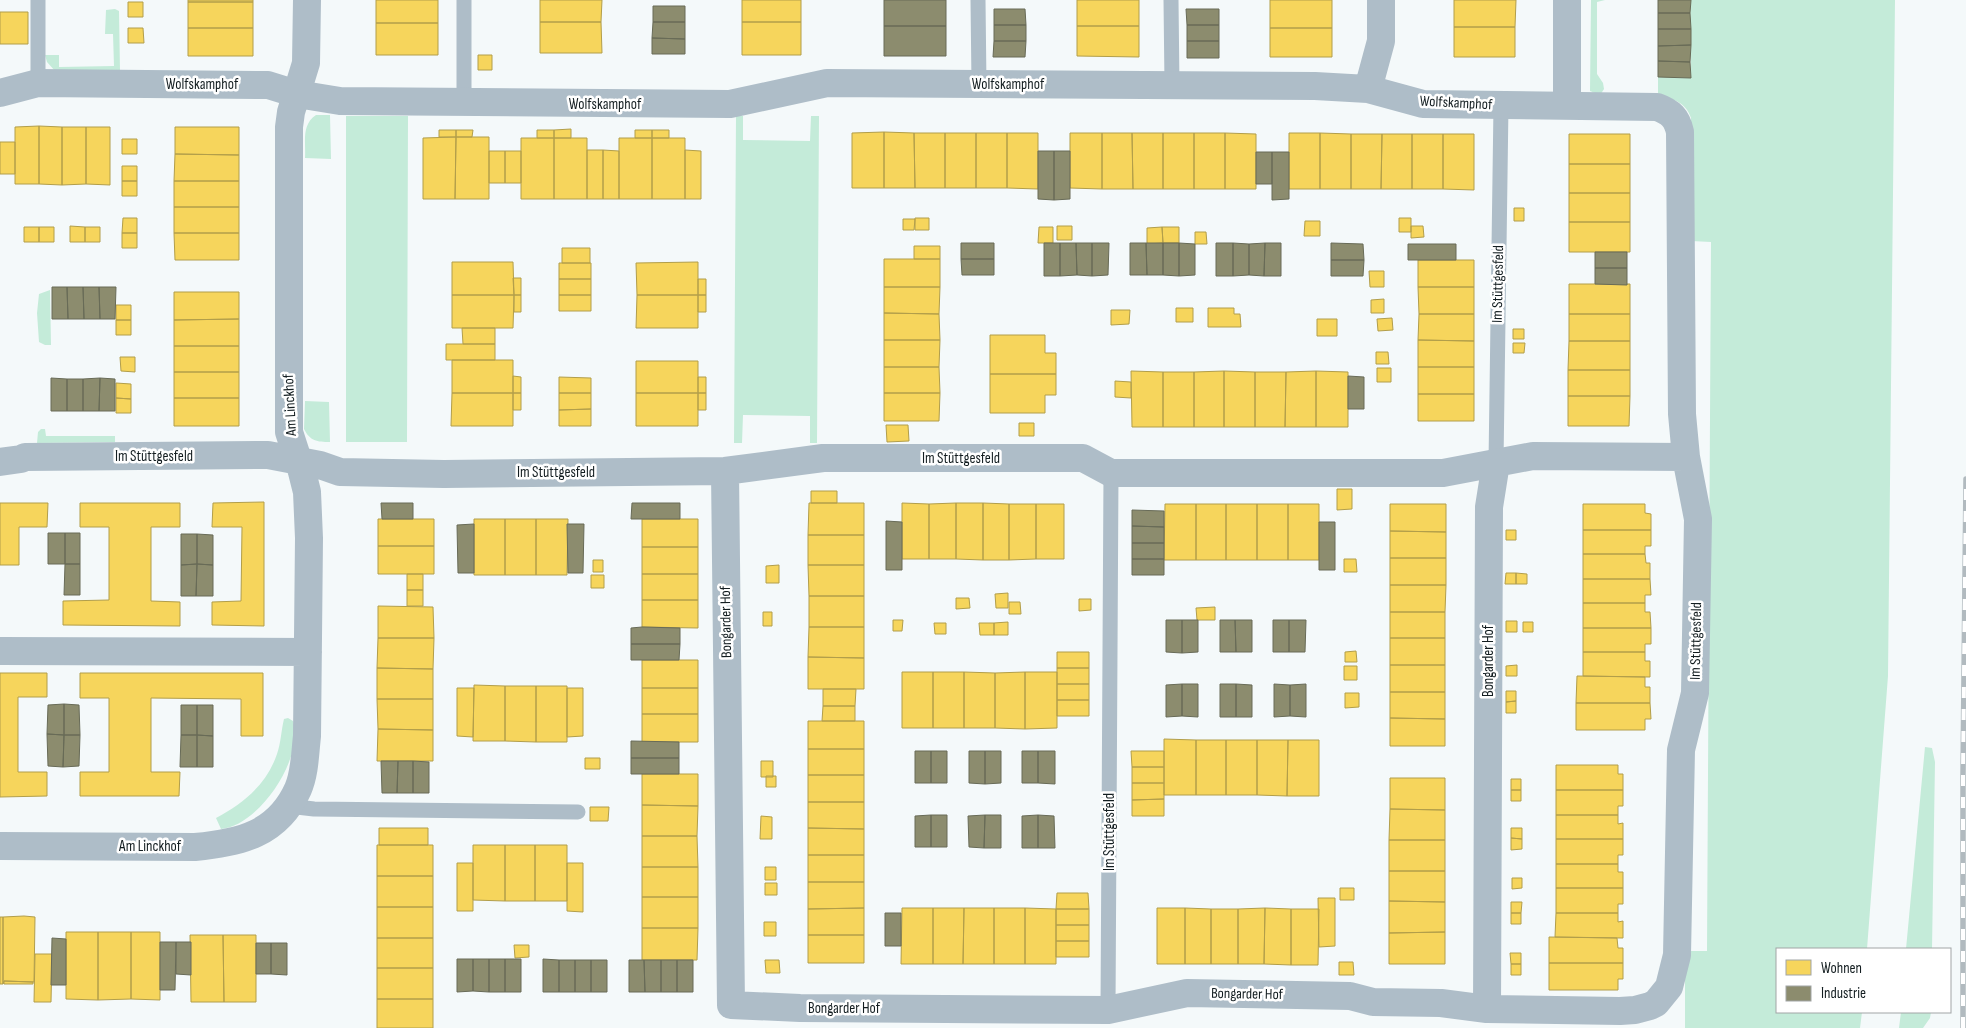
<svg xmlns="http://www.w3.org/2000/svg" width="1966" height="1028" font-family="'Sofia Sans Condensed',sans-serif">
	<rect width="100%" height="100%" fill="#f4f9fa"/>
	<!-- green -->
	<path fill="#c4ebd9" d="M1591,0H1605L1597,2V74L1603,83L1604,89L1600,95L1590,91Z
		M1690,0H1895L1888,676L1867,949H1777V1012H1862L1860,1028H1685V951H1707L1711,242L1691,241V118C1686,103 1674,98 1658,96V77H1691Z
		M115,9L119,11L120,71H55L47,62L45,55H59V67L114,66L113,34H105L106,10Z
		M316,115H330L331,159L305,158C306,142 301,125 316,115Z
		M346,116H408L407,442H346Z
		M736,116H743V140L810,141L811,116H819L817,443H810V416L743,415L742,443H734Z
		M50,290L51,345H45L39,342L37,313L39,294Z
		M305,401L329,402L330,442C317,442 310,441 304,429Z
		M41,429H45L46,436H115V442L37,443L38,432Z
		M288,718L293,721C305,757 259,826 221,829L216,818C243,804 267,784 277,754C281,743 281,731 284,719Z
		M1925,747L1932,748L1935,762L1932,949H1906Z
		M1901,1012H1931L1930,1018L1923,1028H1899Z"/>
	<!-- homes -->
	<path fill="#f6d55c" stroke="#b29e4a" d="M188,0H253V2H188Z
		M376,0H438V23H376Z
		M540,0H602L601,22H540Z
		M742,0H801V22H742Z
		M1077,0H1139V26H1077Z
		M1270,0H1332V28H1270Z
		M1454,0H1516L1515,27H1454Z
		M128,2H143V17H128Z
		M188,2H253V28H188Z
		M0,12H28V44H0Z
		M540,22H601L602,53H540Z
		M742,22H801V55H742Z
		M376,23H438V55H376Z
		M1077,26H1139V57L1077,56Z
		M1454,27H1515V57H1454Z
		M128,28H143L144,43H128Z
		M188,28H253V56H188Z
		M1270,28H1332V57H1270Z
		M478,55H492V70H478Z
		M39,126V184H15V127Z
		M39,126L62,127V185L39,184Z
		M62,127H86V184L62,185Z
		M86,127H110V185L86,184Z
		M175,127H239V155L175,154Z
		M571,129V138H554V130Z
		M439,130H456V137H439Z
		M456,130H473L472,137H456Z
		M537,130H554V138H537Z
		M635,130H652V138H635Z
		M652,130H669V138H652Z
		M884,132L914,133L915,188H884Z
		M884,132V188H852V133Z
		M914,133H945V188H915Z
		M945,133H976V188H945Z
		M976,133H1007V188H976Z
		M1007,133H1038V189L1007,188Z
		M1070,133H1102V189L1070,188Z
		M1102,133H1132L1133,189H1102Z
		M1132,133H1163V189H1133Z
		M1163,133H1194V189H1163Z
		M1194,133H1225V189H1194Z
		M1225,133L1256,134V189H1225Z
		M1289,133H1320V189H1289Z
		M1320,133L1351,134V189H1320Z
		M1351,134H1382L1381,189H1351Z
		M1382,134H1412V189H1381Z
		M1412,134H1443V189H1412Z
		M1443,134H1474V190L1443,189Z
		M1569,134H1630V164H1569Z
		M456,137L455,199H423V138Z
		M456,137H489V199H455Z
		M521,138H554V199H521Z
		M554,138H587V199H554Z
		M619,138H652V199H619Z
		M652,138H685V199H652Z
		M122,139H137V154H122Z
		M0,142H15V174H0Z
		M587,150H603V199H587Z
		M603,150L619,151V199H603Z
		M685,150L701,151V199H685Z
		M489,151H505V183H489Z
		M505,151H521V183H505Z
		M175,154L239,155V181H174Z
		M1569,164H1630V193H1569Z
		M122,166H137V181H122Z
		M122,181H137V196H122Z
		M174,181H239V207H174Z
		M1569,193H1630V222H1569Z
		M174,207H239V233H174Z
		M1514,208H1524V221H1514Z
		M123,218H137V233H122Z
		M915,218H929V230H915Z
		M1399,218H1411V232H1399Z
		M903,219H915L914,230H903Z
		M1305,221H1320V236H1304Z
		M1569,222H1630V252H1569Z
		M70,226L85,227V242H70Z
		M1057,226H1072V240H1057Z
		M1411,226H1423L1424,237L1411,238Z
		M24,227H39V242H24Z
		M39,227H54V242H39Z
		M85,227H100V242H85Z
		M1039,227H1053V243H1038Z
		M1162,227H1179V243H1163Z
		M1162,227L1163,243L1147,244V228Z
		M1195,232H1206L1207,244H1195Z
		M122,233H137V248H122Z
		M174,233H239V260H175Z
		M914,246H940V259H914Z
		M562,248H590V263H562Z
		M884,259H940V287H884Z
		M1418,260H1474V287H1418Z
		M452,262H513L514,295H452Z
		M698,262V295H637L636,263Z
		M559,263H591V279H559Z
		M1369,271H1384V287H1370Z
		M513,278H521V295H514Z
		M559,279H591V295H559Z
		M698,279H706V295H698Z
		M1569,284H1630V314H1569Z
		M884,287H940L939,314L884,313Z
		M1418,287H1474V314H1419Z
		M174,292H239V319L174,320Z
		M452,295H514L513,328H452Z
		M514,295H521V312H514Z
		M559,295H591V311H559Z
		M637,295H698V328H636Z
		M698,295H706V312H698Z
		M1384,299V313H1371V300Z
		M116,305H131V320H116Z
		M1176,308H1193V322H1176Z
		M1208,308H1234V314H1240L1241,327H1208Z
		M1111,310H1130L1129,324L1111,325Z
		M884,313L939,314L940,340H884Z
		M1419,314H1474V341L1418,340Z
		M1569,314H1630V341H1569Z
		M1392,318L1393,330L1378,331L1377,319Z
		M239,319V346H174V320Z
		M1317,319H1337V336H1317Z
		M116,320H131V335H116Z
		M462,328H495V344H463Z
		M1513,329H1524V339H1513Z
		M990,335H1045V353H1056V374H990Z
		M884,340H940L939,367H884Z
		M1418,340L1474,341V367H1418Z
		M1569,341H1630V370H1568Z
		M1513,343H1525L1524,353H1513Z
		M446,344H495V360H446Z
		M174,346H239V372H174Z
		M1376,352H1388L1389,364H1376Z
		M120,357H135V372L121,371Z
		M452,360H513V393H452Z
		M636,361H698V393H636Z
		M884,367H939L940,393H884Z
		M1418,367H1474V394H1418Z
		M1377,368H1391V382H1377Z
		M1568,370H1630V396H1568Z
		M1131,371L1163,372V427H1132Z
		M1224,371L1255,372V427H1224Z
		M1224,371V427H1194V372Z
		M1316,371L1348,372V427H1316Z
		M1316,371V427H1285L1286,372Z
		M174,372H239V398H174Z
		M1163,372H1194V427H1163Z
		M1255,372H1286L1285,427H1255Z
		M990,374H1056V395H1045V413H990Z
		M513,376L521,377V393H513Z
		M559,377L591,378V393H559Z
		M698,377H706V393H698Z
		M1115,381L1131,382V398L1115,397Z
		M116,383L131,384V399L116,398Z
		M452,393H513V426H451Z
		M513,393H521V410H513Z
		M559,393H591V409L559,410Z
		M636,393H698V426H636Z
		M698,393H706V410H698Z
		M884,393H940L939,421H884Z
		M1418,394H1474V421H1418Z
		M1568,396H1630L1629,426H1568Z
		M116,398L131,399V413H116Z
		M174,398H239V426H174Z
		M591,409V426H559V410Z
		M1019,423H1034V436H1019Z
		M886,425H908L909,441L887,442Z
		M1337,489H1352V509L1337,510Z
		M811,491H837V503H811Z
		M264,502V626L212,625V602L241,601L242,527H212L213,503Z
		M0,503H48L47,527H19V565H0Z
		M80,503H180V527H151V601L180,602V626L63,625V601L109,600V527H80Z
		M809,503H864V535H808Z
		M902,503L929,504V559H902Z
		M956,503V559H929V504Z
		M956,503H983V560L956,559Z
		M983,503L1009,504V560H983Z
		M1009,504H1036V559L1009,560Z
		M1036,504H1064V559H1036Z
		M1165,504H1196V560H1164Z
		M1196,504H1226V560H1196Z
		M1226,504H1257V560H1226Z
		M1257,504H1288V560H1257Z
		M1288,504H1319V560H1288Z
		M1390,504H1446V532L1390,531Z
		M1583,504H1645V513L1651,514V530H1583Z
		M378,519H434V546H378Z
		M474,519H505V575H474Z
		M505,519H536V575H505Z
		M536,519H568L567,575H536Z
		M642,519H698V547H642Z
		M1506,530H1516V540H1506Z
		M1583,530H1651V546H1645V554H1583Z
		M1390,531L1446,532V558H1390Z
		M808,535H864V565H808Z
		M378,546H434V574H378Z
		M642,547H698V574H642Z
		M1583,554H1645L1646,563H1650V579H1583Z
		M1390,558H1446V585H1390Z
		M1344,559H1356L1357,572H1344Z
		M593,560H603V572H593Z
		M779,565V583H766V566Z
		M808,565H864V596H809Z
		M1506,573H1516V584H1505Z
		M1516,573L1527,574V584H1516Z
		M407,574H423V590H407Z
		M642,574H698V600H642Z
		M591,575H604V588H591Z
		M1583,579H1650L1651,595H1645V603H1583Z
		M1390,585H1446L1445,612H1390Z
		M407,590H423V606H407Z
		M1008,593V608H996L995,594Z
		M809,596H864V627H809Z
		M956,598H969L970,608L956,609Z
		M1079,599H1091V610L1079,611Z
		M642,600H698V628L642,627Z
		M1009,602H1020L1021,614H1009Z
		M1583,603H1645V612H1650L1651,628H1583Z
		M378,606L433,607L434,638H378Z
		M1215,607V620H1197L1196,608Z
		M763,612H772V626H763Z
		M1390,612H1445V638H1390Z
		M893,620H903L902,631H893Z
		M1506,621H1517V632H1506Z
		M1008,622V635H994V623Z
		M1523,622H1533V632H1523Z
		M934,623H946V634H935Z
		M979,623H994V635H980Z
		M809,627H864V658L808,657Z
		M1583,628H1651V644H1645V652H1583Z
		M378,638H434L433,669L377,668Z
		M1390,638H1445V665H1390Z
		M1356,651L1357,662H1345V652Z
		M1057,652H1089V668H1057Z
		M1583,652H1645V661H1650V677L1583,676Z
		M808,657L864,658V689H808Z
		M642,660H698V688H642Z
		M1390,665H1445V692H1390Z
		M1517,665V676H1506V666Z
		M1344,666H1357V680H1344Z
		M377,668L433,669V699H377Z
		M1057,668H1089V684H1057Z
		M902,672H933V728H902Z
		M933,672H964V728H933Z
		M964,672L995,673V728H964Z
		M1025,672V729L995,728V673Z
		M1025,672H1057V728L1025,729Z
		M0,673H47V697H18V772H47V796L0,797Z
		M80,673H263V736H241V699L151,698V772H180L179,796H80V772H109V698H80Z
		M1577,676L1645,677V687H1650V703H1576Z
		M1057,684H1089V700H1057Z
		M474,685L505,686V741H473Z
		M505,686H536V742L505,741Z
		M536,686H567V742H536Z
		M457,688H474L473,737L457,736Z
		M567,688H583V736L567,737Z
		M642,688H698V714H642Z
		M823,689H856L855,706H823Z
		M1506,691H1516V701L1506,702Z
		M1390,692H1445V719L1390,718Z
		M1345,693H1359V707L1345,708Z
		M377,699H433V730L378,729Z
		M1057,700H1089V716H1057Z
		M1516,701V713H1506V702Z
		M1576,703H1650L1651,719H1645V730H1576Z
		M823,706H855V721H822Z
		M642,714H698V742H642Z
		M1390,718L1445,719V746H1390Z
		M808,721H864V749H808Z
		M378,729L433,730V761H377Z
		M1164,739L1196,740V795H1164Z
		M1196,740H1226V795H1196Z
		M1226,740H1257V795H1226Z
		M1257,740H1288L1287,796L1257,795Z
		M1288,740H1319V796H1287Z
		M808,749H864V775H808Z
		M1131,751H1164V767H1132Z
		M585,758H600V769H585Z
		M761,761H773V777H761Z
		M1556,765H1618V774H1623V790H1556Z
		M1132,767H1164V783H1132Z
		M642,774H698V806L642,805Z
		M808,775H864V802H808Z
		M766,776H776V787H766Z
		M1390,778H1445V810L1390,809Z
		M1511,779H1521V790H1511Z
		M1132,783H1164V799L1132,800Z
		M1511,790H1521V801H1511Z
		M1556,790H1623V806H1618V815H1556Z
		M1164,799V816H1132V800Z
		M808,802H864V829L808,828Z
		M642,805L698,806L697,836H642Z
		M590,807H609L608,821H590Z
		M1390,809L1445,810V840H1389Z
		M1556,815H1618V824L1623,823V839H1556Z
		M761,816L772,817V839H760Z
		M379,828H428V845H379Z
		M808,828L864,829V855H808Z
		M1511,828H1522V839L1511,838Z
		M642,836H697L698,867H642Z
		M1511,838L1522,839V849L1511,850Z
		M1556,839H1623V855H1618V864H1556Z
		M1389,840H1445V871H1389Z
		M377,845H433V876H377Z
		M473,845H505V901L473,900Z
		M505,845H535V901H505Z
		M535,845H567V901H535Z
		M808,855H864V882H808Z
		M457,863H473V911H457Z
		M567,863H583V912L567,911Z
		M1556,864H1618V872H1623V888H1556Z
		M642,867H698V897H642Z
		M765,867H776V880H765Z
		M1389,871H1445V902L1389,901Z
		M377,876H433V907H377Z
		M1512,878H1522V888L1512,889Z
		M808,882H864V908L808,909Z
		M765,883H777V895H765Z
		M1340,888H1354V900H1340Z
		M1556,888H1623V904H1618V913H1556Z
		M1057,893H1088L1089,909H1056Z
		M642,897H698V928H642Z
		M1318,898H1335V946L1319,947Z
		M1389,901L1445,902V932L1389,933Z
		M1511,902H1522L1521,913H1511Z
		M377,907H433V938H377Z
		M864,908V935H808V909Z
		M902,908H933V964H901Z
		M933,908H964L963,964H933Z
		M964,908H994V964H963Z
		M994,908H1025V964H994Z
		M1025,908L1056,909V964H1025Z
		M1157,908H1185V964H1157Z
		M1185,908L1211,909V964H1185Z
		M1265,908L1264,964H1238V909Z
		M1265,908L1291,909V965L1264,964Z
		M1056,909H1089V925H1056Z
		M1211,909H1238V964H1211Z
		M1291,909H1319L1318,965H1291Z
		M1511,913H1521V924H1511Z
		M1556,913H1618V922L1623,921V938L1555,937Z
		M24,916L35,917L34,982L4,981L3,984V917Z
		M0,917H3V984H0Z
		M764,922H776V936H764Z
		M1056,925H1089V941H1056Z
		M642,928H698L697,960H642Z
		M66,932H98V1000L66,999Z
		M98,932H131V999L98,1000Z
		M131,932H160V1000L131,999Z
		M1445,932V964H1389V933Z
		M190,935H223L224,1002H191Z
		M223,935H256V1002H224Z
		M808,935H864V963H808Z
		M1549,937L1617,938L1618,948H1623V963H1549Z
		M377,938H433V968H377Z
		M1056,941H1089V957H1056Z
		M514,945H529V957L515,958Z
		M1510,953H1521V964H1511Z
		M35,954H52L51,1002H34Z
		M765,960H779L780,973H766Z
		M1339,962H1353L1354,975H1339Z
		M1549,963H1623V979H1618V990H1549Z
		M1511,964H1521V975H1511Z
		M377,968H433V999H377Z
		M4,981L33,982V984H4Z
		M377,999H433V1028H377Z"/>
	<!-- industry -->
	<path fill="#8c8c6e" stroke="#686b57" d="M884,0H946V26H884Z
		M1658,0H1691L1690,13H1658Z
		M653,6H685V22H653Z
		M994,9H1025L1026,25H994Z
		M1186,9H1219V25H1187Z
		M1658,13H1690L1691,29H1658Z
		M653,22H685V39L652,38Z
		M994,25H1026V41H994Z
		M1187,25H1219V41H1187Z
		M884,26H946V56H884Z
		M1658,29H1691V45L1658,46Z
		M652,38L685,39V54H652Z
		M994,41H1026L1025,57H993Z
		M1187,41H1219V58H1187Z
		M1691,45L1690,62L1658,61V46Z
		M1658,61L1690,62L1691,78L1658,77Z
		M1038,151H1054V200L1038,199Z
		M1054,151H1070V199L1054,200Z
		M1256,152H1272V184H1256Z
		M1272,152H1289V199L1272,200Z
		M961,243H994V259H961Z
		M1044,243H1060V276H1044Z
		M1060,243H1076L1077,275L1060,276Z
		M1076,243H1092V276L1077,275Z
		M1092,243H1109L1108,275L1092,276Z
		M1130,243H1146L1147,275H1130Z
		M1146,243H1163V275H1147Z
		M1163,243H1179V276L1163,275Z
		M1179,243L1195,244V275L1179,276Z
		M1216,243H1233V276H1216Z
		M1233,243L1249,244V275L1233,276Z
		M1265,243H1281V276H1264Z
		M1265,243L1264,276L1249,275V244Z
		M1331,243L1363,244L1364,260H1331Z
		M1408,244H1456V260H1408Z
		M1595,252H1627V268H1595Z
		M961,259H994V275H962Z
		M1331,260H1364L1363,276H1331Z
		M1595,268H1627V285L1595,284Z
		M52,287H67L68,319H52Z
		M67,287H83L84,319H68Z
		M83,287H99L100,319H84Z
		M99,287H116L115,319H100Z
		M1348,376L1364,377V409H1348Z
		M51,378L67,379V411H51Z
		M100,378L99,411H83V379Z
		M100,378L115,379V411H99Z
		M67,379H83V411H67Z
		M381,503H413V519H382Z
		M632,503H680V519H631Z
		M1132,510L1164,511V527L1132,526Z
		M886,521L902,522V570H886Z
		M1319,522H1335V570H1319Z
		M474,524V573H458L457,525Z
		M567,524H584L583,573H568Z
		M1132,526L1164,527V543H1132Z
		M48,533H65V564H48Z
		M65,533H80V564H65Z
		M181,534H197V564L181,565Z
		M197,534L213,535V565L197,564Z
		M1132,543H1164V559H1132Z
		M1132,559H1164V575H1132Z
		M65,564H80V595H64Z
		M197,564L213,565V596H196Z
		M197,564L196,596H181V565Z
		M1166,620H1182V653L1166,652Z
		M1182,620H1198V652L1182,653Z
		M1220,620H1235L1236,652H1220Z
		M1235,620H1252V652H1236Z
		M1273,620H1289V652H1273Z
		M1289,620H1306L1305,652H1289Z
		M642,627L680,628V644H631V628Z
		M631,644H680L679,660H631Z
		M1182,684H1198V717L1182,716Z
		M1182,684V716L1166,717V685Z
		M1220,684H1236V717H1220Z
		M1236,684L1252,685V717H1236Z
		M1274,684L1290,685V716L1274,717Z
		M1306,684V717L1290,716V685Z
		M64,704L79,705L80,735H64Z
		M64,704V735L47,734L48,705Z
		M181,705H197V735H181Z
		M197,705H213V736L197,735Z
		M47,734L64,735L63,767L48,766Z
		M64,735H80L79,766L63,767Z
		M181,735H197V767H180Z
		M197,735L213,736V767H197Z
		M631,741L679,742V758H631Z
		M915,751H931V783H915Z
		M931,751H947V783H931Z
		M969,751H985V784L969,783Z
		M985,751H1001V783L985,784Z
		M1022,751H1038V783H1022Z
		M1038,751H1055V784L1038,783Z
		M631,758H679V774H631Z
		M381,761H398L397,793H382Z
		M398,761H413V793H397Z
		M413,761L429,762V793H413Z
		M931,815V847H915V816Z
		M931,815H947V847H931Z
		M985,815L984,848L969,847L968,816Z
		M985,815H1001V848H984Z
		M1038,815V848H1022V816Z
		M1038,815L1054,816L1055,848H1038Z
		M885,913H901V946H885Z
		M52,938L66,939V985H51Z
		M160,942H176L175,990H160Z
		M176,942H191V975L176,974Z
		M256,943H271V974H256Z
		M271,943H287V975L271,974Z
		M457,959H473V991L457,992Z
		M473,959H489V992L473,991Z
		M489,959H505V992H489Z
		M505,959H521V992H505Z
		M543,959L559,960V992H543Z
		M559,960H575V992H559Z
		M575,960H591V992H575Z
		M591,960H607V992H591Z
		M629,960H644L645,992H629Z
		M644,960H661V992H645Z
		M661,960H677V992H661Z
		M677,960H693V992H677Z"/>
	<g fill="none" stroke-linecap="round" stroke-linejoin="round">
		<!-- lane -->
		<path stroke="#aebdc8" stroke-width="15" d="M38,0V83
			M978,0L979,84
			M1171,0L1172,85
			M464,103V0
			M1496,463L1501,105
			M288,806L314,809L578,812
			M1108,1010L1111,473"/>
		<!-- street -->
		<path stroke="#aebdc8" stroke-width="28" d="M1368,89L1381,41V0
			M0,93L38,83L268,85L297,94L340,101L730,104L827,83L1315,86L1368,89L1423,104L1657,107C1671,112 1677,118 1680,132L1682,414L1686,457L1698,519L1695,693L1681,750L1677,955L1669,987L1656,1003L1650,1006L1635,1010L1620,1011L1487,1009L1441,1003L1373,1002L1350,996L1187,993L1108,1010L800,1008L731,1005L725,471
			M1567,106V0
			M0,462L21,459L25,457L268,455L320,465L340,472L444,474L725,471L823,458H1083L1111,473H1443L1533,456L1686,457
			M0,651L308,652
			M0,846L195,847C240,843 278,834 298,789C305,773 305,753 307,736L309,538L307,492L302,472L289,432V127L291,112L306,63L307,0
			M1487,1009L1489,507L1496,463"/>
		<!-- rail casing -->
		<g stroke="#b1babf" stroke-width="5.5">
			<path id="rail" d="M1963,1028V774L1966,479"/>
		</g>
		<!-- rail -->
		<use href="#rail" stroke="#fff" stroke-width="4" stroke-dasharray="11" stroke-linecap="butt"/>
	</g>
	<g text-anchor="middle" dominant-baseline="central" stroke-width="5" stroke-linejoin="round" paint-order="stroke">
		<!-- street labels -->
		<g font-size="15" fill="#131d20" stroke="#fff">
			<text x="202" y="84">Wolfskamphof</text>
			<text x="1008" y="84">Wolfskamphof</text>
			<text transform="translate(1456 103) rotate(3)">Wolfskamphof</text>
			<text x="605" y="104">Wolfskamphof</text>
			<text transform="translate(1498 284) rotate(-89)">Im Stüttgesfeld</text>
			<text transform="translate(290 405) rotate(-93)">Am Linckhof</text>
			<text x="154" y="456">Im Stüttgesfeld</text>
			<text x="961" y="458">Im Stüttgesfeld</text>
			<text x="556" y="472">Im Stüttgesfeld</text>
			<text transform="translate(726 622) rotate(-91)">Bongarder Hof</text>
			<text transform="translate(1696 641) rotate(-89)">Im Stüttgesfeld</text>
			<text transform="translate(1488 661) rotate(-90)">Bongarder Hof</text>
			<text transform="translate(1109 832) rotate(-90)">Im Stüttgesfeld</text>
			<text x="150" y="846">Am Linckhof</text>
			<text transform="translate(1247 994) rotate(1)">Bongarder Hof</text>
			<text x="844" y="1008">Bongarder Hof</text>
		</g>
	</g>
	<!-- legend -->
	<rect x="1776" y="948" width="175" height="65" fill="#ffffff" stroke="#a1a5a6"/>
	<rect x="1786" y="960" width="25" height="15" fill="#f6d55c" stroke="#a1a5a6"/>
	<text x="1821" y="973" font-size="15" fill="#131d20">Wohnen</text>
	<rect x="1786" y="986" width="25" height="15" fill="#8c8c6e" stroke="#a1a5a6"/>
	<text x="1821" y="998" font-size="15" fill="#131d20">Industrie</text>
</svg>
